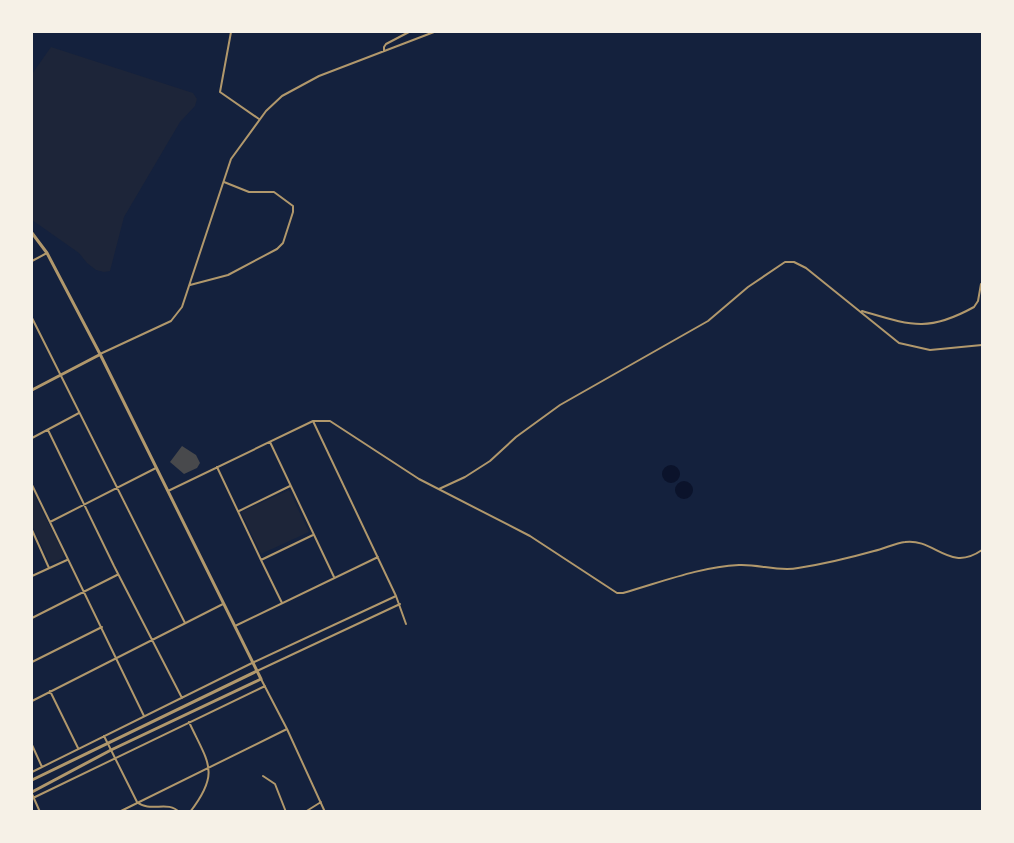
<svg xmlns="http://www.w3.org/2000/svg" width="1014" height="843" font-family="'Fira Sans Condensed',sans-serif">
	<rect width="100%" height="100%" fill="#14213d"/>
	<!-- green -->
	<path fill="#1d2539" d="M51,47L193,93L197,99L195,106L180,122L124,217L110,271L104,272L96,270L87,263L79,253L32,220V74Z
		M289,490L309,532L261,554L241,512Z
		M32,491L64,554L63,558L53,563L49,561L32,526Z"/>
	<!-- water -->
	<path fill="#0b132b" d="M662 474a9 9 0 1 1 18 0a9 9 0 1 1-18 0Z
		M675 490a9 9 0 1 1 18 0a9 9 0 1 1-18 0Z"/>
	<!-- building -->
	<path fill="#48494c" d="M182,446L196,455L200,463L197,468L184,474L170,462Z"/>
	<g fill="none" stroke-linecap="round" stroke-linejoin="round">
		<!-- minor -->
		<path stroke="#b1986c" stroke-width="2" d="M231,32L220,92L259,119
			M384,51V47L386,44L409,32
			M32,261L47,253
			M190,285L228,275L277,249L283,243L293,212V206L274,192H249L224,182
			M862,311C910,325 927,333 974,307L978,301L981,284
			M32,318L185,623
			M100,354L171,321L182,307L231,159L266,111L282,96L319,76L434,32
			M313,421H330L419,479L530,536L617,593H623C662,582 699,567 739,565C759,564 779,572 798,568C824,564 849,558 874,551C884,549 895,543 905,542C935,538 949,573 982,550
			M48,430L114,566L182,698
			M32,438L79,413
			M270,442L334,577
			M217,467L261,560L313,535
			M32,485L144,716
			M439,489L465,477L490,461L516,437L560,405L708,321L748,287L785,262H794L806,268L899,343L930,350L982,345
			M168,491L313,421L396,596L406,624
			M239,511L290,486
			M50,522L156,468
			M32,530L49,568
			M261,560L282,603
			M32,576L67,560
			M32,618L117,575
			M235,626L378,557
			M32,662L102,627
			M257,671L400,604
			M261,679L287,729L325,812
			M50,691L78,748
			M32,701L223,604
			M189,722C208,763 221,772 190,812
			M104,736L137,802C150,813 168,800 179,812
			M32,745L42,767
			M32,772L252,663L396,596
			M263,776L275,784L286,812
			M32,794L40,812
			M33,798L265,686
			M119,812L287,729
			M305,812L321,802"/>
		<!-- tertiary -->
		<path stroke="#b1986c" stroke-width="3" d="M32,233L47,253L100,354L261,679L111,750L32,792
			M32,390L99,355
			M32,780L257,671"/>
	</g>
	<!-- border -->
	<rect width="1014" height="843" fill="none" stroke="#f6f1e7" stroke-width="66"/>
</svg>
